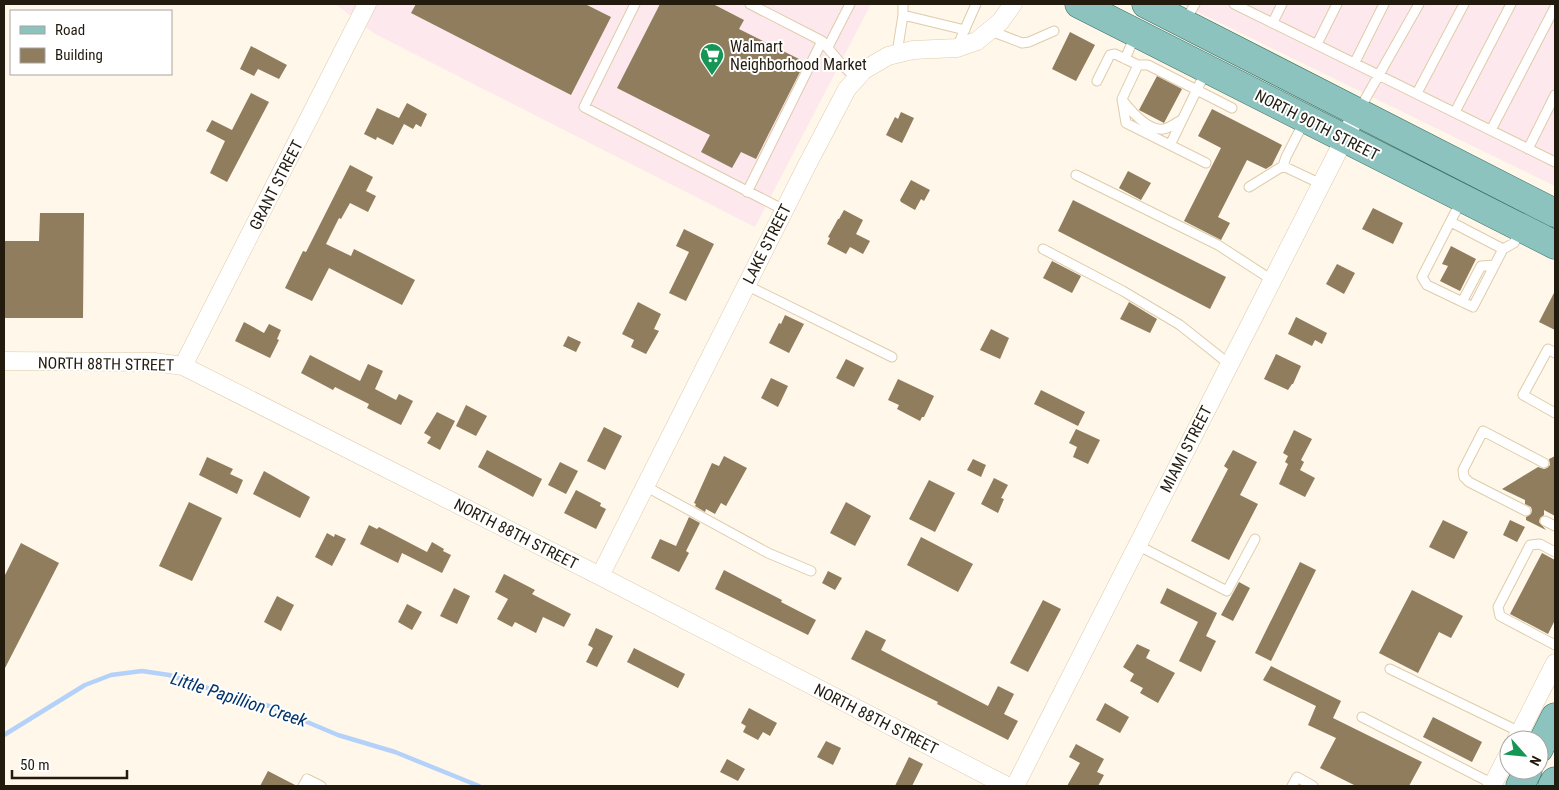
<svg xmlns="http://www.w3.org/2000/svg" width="1559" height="790" font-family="'Roboto Condensed',sans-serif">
	<rect width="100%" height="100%" fill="#fff7e9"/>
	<!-- commercial -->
	<path fill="#fde8ed" d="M335,4H871L755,227L375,34Z
		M1181,4H1555V186Z"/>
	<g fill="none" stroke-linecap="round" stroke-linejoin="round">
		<!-- stream -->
		<path stroke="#b4d2f9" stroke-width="4.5" d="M4,735L85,685L111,675L142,671L169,675L213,690L269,706L338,735L395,752L479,786"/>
	</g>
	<!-- building -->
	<path fill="#8f7d5d" d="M416,4H585L611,17L571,95L411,13Z
		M660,4H713L744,20L739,29L805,62L756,159L741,152L732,168L701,152L710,135L617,88Z
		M1070,32L1095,45L1076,81L1052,69Z
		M251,46L287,65L279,79L258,69L254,76L240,69Z
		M1157,76L1182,89L1164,123L1139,110Z
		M251,93L269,102L227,182L210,173L225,141L206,131L212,120L232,130Z
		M407,103L427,114L421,127L416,124L413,129L404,124L393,145L377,137L376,140L364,134L377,108L399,118Z
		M1212,109L1282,145L1272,165L1266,169L1247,160L1218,217L1230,223L1221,240L1184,221L1221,148L1198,136Z
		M901,112L914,118L902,143L886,135L895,117L898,119Z
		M350,165L373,177L366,191L376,196L368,212L350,203L341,219L339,218L326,244L351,256L354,249L415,280L402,305L329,268L312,301L285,288L303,251L306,252Z
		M1128,171L1151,183L1141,200L1119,188Z
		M911,180L930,190L924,201L921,199L915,210L901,202L900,200Z
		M1073,200L1226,277L1210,309L1058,231Z
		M1373,208L1403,223L1393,244L1362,229Z
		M844,210L863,220L856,234L870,241L863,254L850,247L846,254L827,244L830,238L828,237L838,219H839Z
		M40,213H84L83,318H4V241H39Z
		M684,229L714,244L686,301L669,293L689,252L676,246Z
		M1451,246L1476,259L1460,291L1440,281L1448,266L1442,264Z
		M1052,261L1081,276L1072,293L1043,278Z
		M1337,264L1355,273L1344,294L1326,284Z
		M1555,291V330L1539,322Z
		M638,302L661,314L654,329L659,331L646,354L631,347L634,340L622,334Z
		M1129,302L1157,319L1150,333L1120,319Z
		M785,315L804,324L789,353L769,343L779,323L781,324Z
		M1296,317L1327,333L1322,344L1315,340L1312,346L1288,334Z
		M244,322L264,333L269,324L281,330L277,339L279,340L270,358L235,341Z
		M991,329L1009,338L1000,359L980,350Z
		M568,336L581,342L576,352L563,346Z
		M1276,354L1301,366L1293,384H1292L1288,390L1264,379Z
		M310,355L360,381L368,364L383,371L375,389L396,400L399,394L413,401L401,425L367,408L369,404L335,387L333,390L301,373Z
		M846,359L864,368L854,387L836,378Z
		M771,378L788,386L778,407L761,398Z
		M898,379L934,396L924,417H922L920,421L897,409L899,405L888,400Z
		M1041,390L1085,412L1078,426L1034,404Z
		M466,405L487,416L476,436L456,426Z
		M437,412L455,421L440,450L427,443L431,437L424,433Z
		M604,427L622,436L605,470L587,461Z
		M1076,429L1100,440L1088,464L1073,457L1077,447L1069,443Z
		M1294,430L1312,439L1301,460L1304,462L1300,470L1315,478L1305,497L1279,484L1288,464L1285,462L1288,456L1283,453Z
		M487,450L542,479L533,497L478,467Z
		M1233,450L1257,462L1240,495L1258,504L1229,560L1191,541L1228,469L1224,466Z
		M724,456L747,468L726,506L721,503L715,514L706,509L705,512L695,506L696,504L694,503L712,463L719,466Z
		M1555,456V516L1544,510V515L1540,518L1539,522L1546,530L1526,520V517L1531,514L1532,510L1531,507L1525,504V500L1502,489L1538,467L1544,469L1547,468L1550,465L1549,459Z
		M207,457L233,469L230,474L243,480L237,494L199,475Z
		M973,459L986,465L981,477L967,470Z
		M560,462L578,471L566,494L548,485Z
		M264,471L310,497L300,518L253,494Z
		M994,478L1008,485L1001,498L1004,499L998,513L981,504Z
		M929,480L955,493L935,532L909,519Z
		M576,490L601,503L600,506L606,509L596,529L564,513Z
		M189,502L222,518L192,581L159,566Z
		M846,502L871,516L855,546L830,533Z
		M689,517L700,523L686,551L689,553L679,572L651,558L660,539L676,546Z
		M1443,520L1468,532L1454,559L1429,547Z
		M1510,520L1525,527L1517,542L1503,535Z
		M369,525L377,529L379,527L427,552L432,542L444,549L443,551L451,555L442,573L402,553L398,563L360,544Z
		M327,533L334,537L335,534L346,539L332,566L315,557Z
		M921,537L973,564L958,592L907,565Z
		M21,543L59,563L4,670V577Z
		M1542,553L1555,560V620L1548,634L1510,614Z
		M1300,562L1316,570L1271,661L1255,653Z
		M724,570L782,600L781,602L816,620L808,635L715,589Z
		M828,571L842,578L835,590L822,583Z
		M504,574L535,590L532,594L571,614L564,627L543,617L536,633L515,622L512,627L497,619L508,599L495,592Z
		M1239,582L1250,588L1233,621L1221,615Z
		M454,588L470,596L457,624L440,616Z
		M1167,588L1217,613L1206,636L1216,641L1201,672L1179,661L1198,622L1160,603Z
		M1412,590L1463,616L1451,638L1439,632L1418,673L1379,653Z
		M277,596L294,605L281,631L264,622Z
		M1043,600L1061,609L1028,672L1010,663Z
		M407,604L422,612L412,630L398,622Z
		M596,628L613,636L597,667L586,662L593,648L588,645Z
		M866,630L886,640L881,650L988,706L998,686L1014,694L1004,714L1018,721L1008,740L937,704L938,702L851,659Z
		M1137,644L1150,650L1146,658L1175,673L1158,703L1140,693L1143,688L1130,681L1134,674L1123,667Z
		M634,648L685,674L678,688L627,662Z
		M1271,666L1341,701L1333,718L1422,762L1409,786H1356L1320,768L1336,738L1308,725L1316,706L1263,680Z
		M1105,703L1129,717L1120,733L1096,720Z
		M749,708L777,723L770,736L763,732L758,740L743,732L746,726L741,723Z
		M1433,717L1482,742L1472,762L1423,737Z
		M826,741L841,748L833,765L817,757Z
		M1076,744L1104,759L1097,772L1104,775L1098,786H1067L1080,763L1069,757Z
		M909,757L923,764L912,786H895Z
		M727,759L745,769L738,781L720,772Z
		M268,771L297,786H260Z"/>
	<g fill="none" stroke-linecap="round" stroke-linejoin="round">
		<!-- lane casing -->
		<g stroke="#dfccaa" stroke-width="11">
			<path id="lane" d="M635,4L584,107L784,210
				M750,4L822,41L842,65L856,78
				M903,4V15
				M1234,4L1555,162
				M1185,21L1195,4
				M1273,22L1282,4
				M991,31L1022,43L1029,42L1054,31
				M1317,44L1337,4
				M828,47L850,4
				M957,47L976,4
				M897,53L903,15L965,30
				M1125,59L1135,36
				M1355,62L1384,4
				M1097,81L1110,55L1115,54L1138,65
				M1417,93L1464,4
				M1123,101C1131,111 1148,131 1163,129C1168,129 1176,123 1181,120
				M1359,110L1419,4
				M1455,112L1511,4
				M1305,120L1286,157L1283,166L1321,184
				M1491,130L1555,7
				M1170,145L1206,71
				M1528,149L1555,95
				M1206,163L1126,123L1122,99L1138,65H1148L1232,108
				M1076,175L1218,245L1272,280
				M1249,187L1283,166
				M747,192L822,41
				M1461,201L1422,277L1427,285L1473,307L1503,249L1514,243L1520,230
				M1451,222L1503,249
				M1043,249L1123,291L1180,325L1229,364
				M746,285L892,357
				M1462,302L1481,266L1495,265
				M1555,353L1548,349L1523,395L1555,413
				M645,486L768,553L811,571
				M1526,511L1469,482L1464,477L1463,470L1483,431L1544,463
				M1545,521L1555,526
				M1137,545L1227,591L1255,539
				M1555,552L1540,544L1530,545L1498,607L1500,616L1555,645
				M1390,669L1520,732
				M1362,717L1493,784
				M303,786L307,779L321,786
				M1292,786L1297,777L1313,786"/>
		</g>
		<!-- street casing -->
		<g stroke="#dfccaa" stroke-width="19">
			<path id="street" d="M4,361L154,362L183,366L600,576L1007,786
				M183,366L367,4
				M600,576L806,167L847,89L864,70L888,56L913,50L957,48L977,41L1000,22L1013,4
				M1516,740L1555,663
				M1015,786L1358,112
				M1492,786L1509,753"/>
		</g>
		<!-- primary casing -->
		<g stroke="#366e64" stroke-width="29">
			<path id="primary" d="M1079,4L1555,245
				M1146,4L1555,213
				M1539,749L1555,717
				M1520,786L1528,770
				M1552,786L1555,781"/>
		</g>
		<!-- lane -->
		<use href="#lane" stroke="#fff" stroke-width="9"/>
		<!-- street -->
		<use href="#street" stroke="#fff" stroke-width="18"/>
		<!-- primary -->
		<use href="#primary" stroke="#8cc3be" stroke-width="28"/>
	</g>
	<!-- icons -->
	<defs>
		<g id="supermarket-pin" transform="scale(1.25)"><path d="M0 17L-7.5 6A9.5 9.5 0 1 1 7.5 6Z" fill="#169655" stroke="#fff"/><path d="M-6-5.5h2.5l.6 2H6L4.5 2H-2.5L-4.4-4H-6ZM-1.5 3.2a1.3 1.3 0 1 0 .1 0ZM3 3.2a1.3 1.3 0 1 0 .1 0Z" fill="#fff"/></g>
	</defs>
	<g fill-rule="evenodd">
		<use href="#supermarket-pin" x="712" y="55"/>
	</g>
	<g text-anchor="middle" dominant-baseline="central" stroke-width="4" stroke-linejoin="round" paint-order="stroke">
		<!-- poi labels -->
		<g font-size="16" fill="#221b0e" stroke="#fff" text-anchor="start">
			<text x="730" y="46">Walmart<tspan x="730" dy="18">Neighborhood Market</tspan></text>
		</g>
		<!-- street labels -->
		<g font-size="16" fill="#221b0e" stroke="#fff">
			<text transform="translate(1317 125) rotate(27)">NORTH 90TH STREET</text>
			<text transform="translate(276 185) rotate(-63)">GRANT STREET</text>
			<text transform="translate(767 244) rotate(-63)">LAKE STREET</text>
			<text transform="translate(106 364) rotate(1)">NORTH 88TH STREET</text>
			<text transform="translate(1186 449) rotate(-63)">MIAMI STREET</text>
			<text transform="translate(516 534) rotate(27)">NORTH 88TH STREET</text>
			<text transform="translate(876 719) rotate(27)">NORTH 88TH STREET</text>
		</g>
		<!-- water labels -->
		<g font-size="18" font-style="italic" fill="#02346b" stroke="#fff">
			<text transform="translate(239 699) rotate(18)">Little Papillion Creek</text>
		</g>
	</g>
	<!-- border -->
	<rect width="1559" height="790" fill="none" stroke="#221b0e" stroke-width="10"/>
	<!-- legend -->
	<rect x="10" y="10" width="162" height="65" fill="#ffffff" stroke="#a7a49f"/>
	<rect x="20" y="26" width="25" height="8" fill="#8cc3be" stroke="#a7a49f"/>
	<text x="55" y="35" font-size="15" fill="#221b0e">Road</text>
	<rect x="20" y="48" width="25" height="15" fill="#8f7d5d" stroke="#a7a49f"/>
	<text x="55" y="60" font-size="15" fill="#221b0e">Building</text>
	<!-- north arrow -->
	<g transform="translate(1524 755) rotate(117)"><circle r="24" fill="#ffffff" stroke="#a7a49f"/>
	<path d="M0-4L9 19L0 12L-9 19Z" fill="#169655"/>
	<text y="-8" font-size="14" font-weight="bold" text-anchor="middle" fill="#221b0e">N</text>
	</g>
	<!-- scale -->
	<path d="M12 770v8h115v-8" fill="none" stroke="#221b0e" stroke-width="2.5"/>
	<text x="20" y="770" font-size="15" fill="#221b0e" stroke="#ffffff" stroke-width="4" paint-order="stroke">50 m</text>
</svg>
